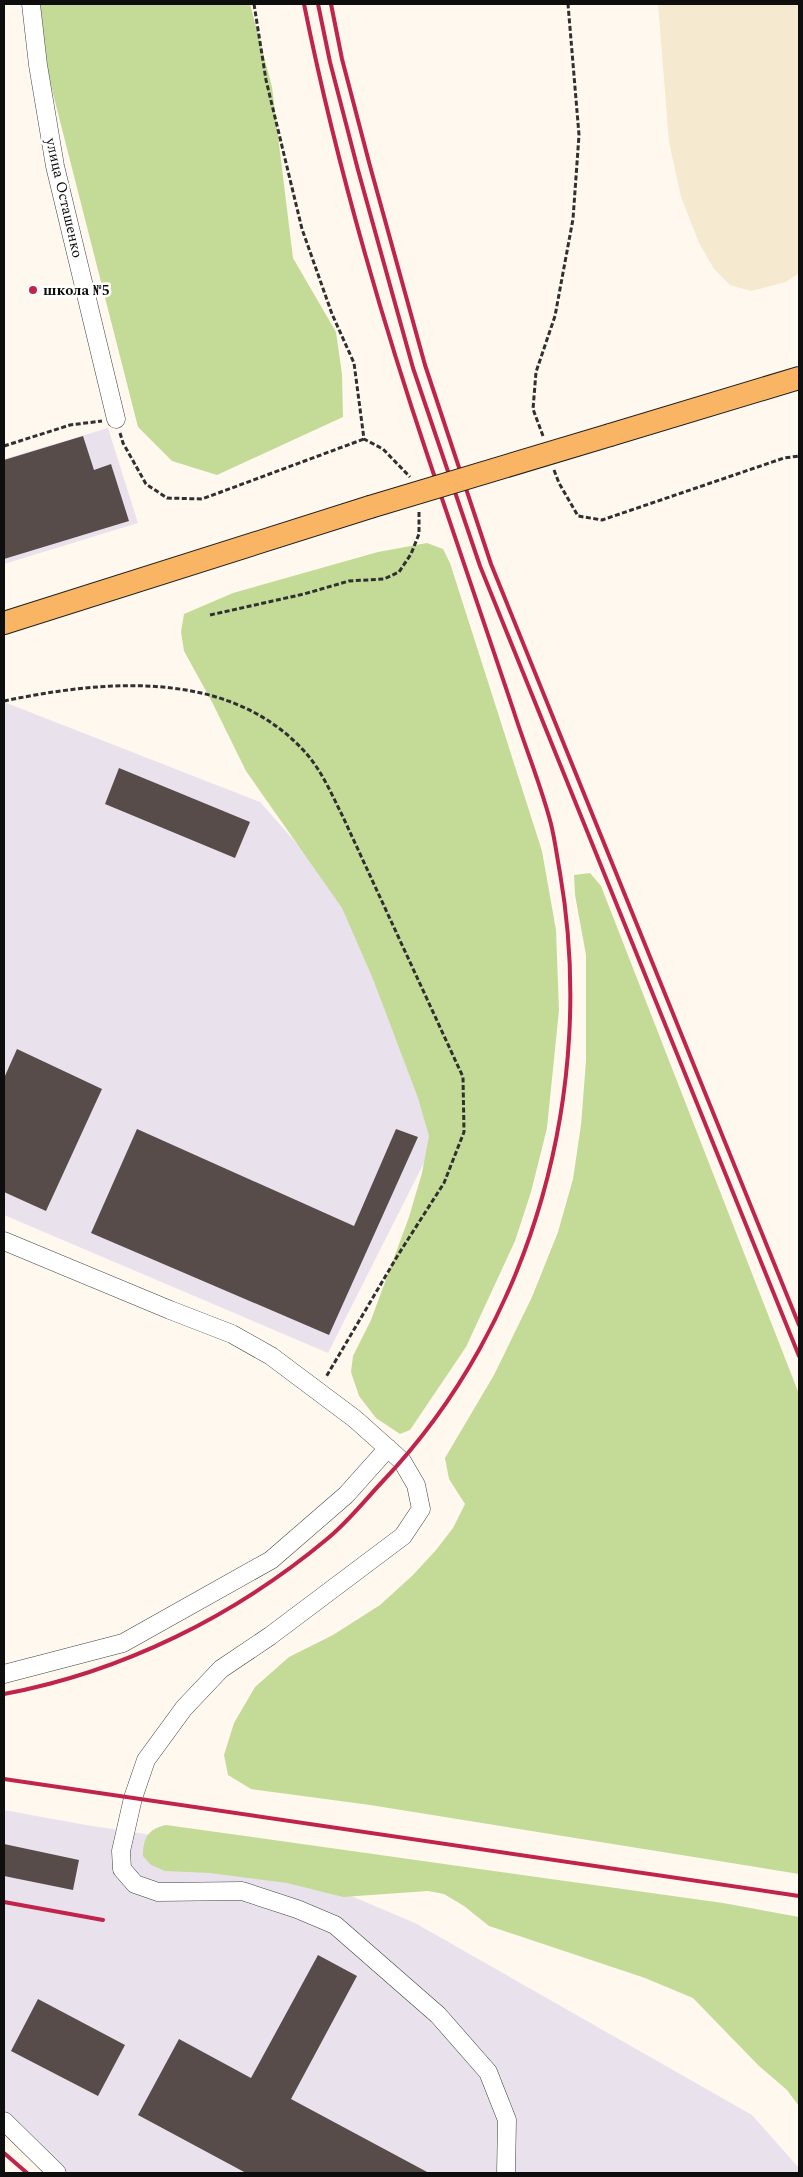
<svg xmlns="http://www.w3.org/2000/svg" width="803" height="2177" font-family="Spectral,serif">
	<rect width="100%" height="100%" fill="#fff8ef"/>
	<!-- industrial -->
	<path fill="#e9e2ed" d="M108,428L138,523L4,564V459Z
		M4,702L260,802L365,921L435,1141L328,1353L4,1215Z
		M4,1810L86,1825L238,1848L415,1923L752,2115L799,2168V2173H58L4,2127Z"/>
	<!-- farmland -->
	<path fill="#f5eacf" d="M658,4H799V273L786,282L751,291L730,285L714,269L699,243L681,197L669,142Z"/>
	<!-- forest -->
	<path fill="#c4db97" d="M40,4H250L272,87L293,258L336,332L342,374L343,417L217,475L172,461L138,427L49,78Z
		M427,543L443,549L450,563L542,851L556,930L559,1010L547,1128L531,1192L515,1241L466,1347L410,1430L400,1434L376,1418L359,1396L351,1372L353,1356L371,1320L409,1217L422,1173L429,1136L418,1098L373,979L342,908L246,771L212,702L184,651L181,632L184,614L233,593L378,552Z
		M590,873L601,886L799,1394V1874L370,1805L251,1789L228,1775L224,1755L234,1723L255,1687L289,1657L333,1635L380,1605L413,1575L436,1550L453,1528L465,1504L449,1479L445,1458L494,1375L532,1297L558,1232L573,1179L581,1125L586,1061V955L575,895L574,875Z
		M166,1825L723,1903L799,1917V2106L787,2090L758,2065L693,1998L645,1978L489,1926L464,1906L444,1894L428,1891L343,1897L287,1883L210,1873L165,1871L151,1865L143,1856C143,1838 148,1829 166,1825Z"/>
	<!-- building -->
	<path fill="#574c4a" d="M83,436L94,470L111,464L129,521L4,559V460Z
		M119,768L250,822L235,858L105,804Z
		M17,1049L102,1089L46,1211L4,1192V1078Z
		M137,1129L354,1226L396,1129L418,1137L329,1335L91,1233Z
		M4,1844L79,1860L73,1890L4,1876Z
		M318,1955L357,1976L291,2099L429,2173H246L138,2115L179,2039L251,2078Z
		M38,1999L125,2045L98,2096L11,2051Z"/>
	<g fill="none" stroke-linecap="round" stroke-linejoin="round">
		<!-- minor casing -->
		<g stroke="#414141" stroke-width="19">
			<path id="minor" d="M31,4L38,65L55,166L116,419
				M4,1241L170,1310L232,1334L271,1356L355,1419L402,1461L416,1485L421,1509L403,1536L270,1636L221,1669L184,1708L146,1760L133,1798L121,1851L122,1869L135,1884L158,1892L242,1891L297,1909L335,1925L438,2015L488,2072L507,2120L506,2173
				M4,1674L123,1643L271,1560L346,1495L388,1448
				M4,2121L57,2173"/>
		</g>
		<!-- major casing -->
		<g stroke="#1f1f1f" stroke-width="24">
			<path id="major" d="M610,435L799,378
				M4,623L370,507"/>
		</g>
		<!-- path -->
		<path stroke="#303030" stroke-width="3" stroke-dasharray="5 2.5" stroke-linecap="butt" d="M254,4L266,80L302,229L332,314L354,363L364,439L383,449L410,477
			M120,433L123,443L146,484L167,498L202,499L364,439
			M543,436L533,409L536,372L555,316L573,219L579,135L568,4
			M4,446L70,425L102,421
			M554,470L559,483L578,516L602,520L784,458L799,456
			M210,615L304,594L349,581L384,579L399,572L411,554L419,534V510
			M4,701C104,680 229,668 305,752C322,771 332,795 343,817L463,1077L464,1132L444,1183L398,1255L326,1377"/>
		<!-- minor -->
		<use href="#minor" stroke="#fff" stroke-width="18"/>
		<!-- major -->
		<use href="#major" stroke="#f9b564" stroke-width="22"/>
		<!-- rail -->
		<path stroke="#c0244d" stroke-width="4" d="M318,4L330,62L358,170L413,368L480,566L799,1356
			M331,4L342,59L370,166L425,365L491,564L799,1325
			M4,1694C122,1672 235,1616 327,1539C348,1522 365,1500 383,1481C534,1322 597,1087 560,873C557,857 555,840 551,824C541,785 525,747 513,709C485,626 457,543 429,460C379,311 335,158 304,4
			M4,1779L799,1896
			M4,1902L103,1920
			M4,2153L27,2173"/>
		<!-- major-bridge casing -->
		<g stroke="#1f1f1f" stroke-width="24" stroke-linecap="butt">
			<path id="major-bridge" d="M370,507L610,435"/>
		</g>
		<!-- major-bridge -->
		<use href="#major-bridge" stroke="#f9b564" stroke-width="22"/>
	</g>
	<!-- markers -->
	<circle fill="#c0244d" stroke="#fff" stroke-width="2" cx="33" cy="290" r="5"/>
	<g text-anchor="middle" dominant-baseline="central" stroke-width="5" stroke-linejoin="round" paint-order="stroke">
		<!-- street labels -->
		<g font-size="15" fill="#0e0e0e" stroke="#fff">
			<text transform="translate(64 198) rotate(77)">улица Осташенко</text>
		</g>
		<!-- poi labels -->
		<g font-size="15" font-weight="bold" fill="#0e0e0e" stroke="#fff" text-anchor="start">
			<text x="43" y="290">школа №5</text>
		</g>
	</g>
	<!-- border -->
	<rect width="803" height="2177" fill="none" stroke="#0e0e0e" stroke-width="10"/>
</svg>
